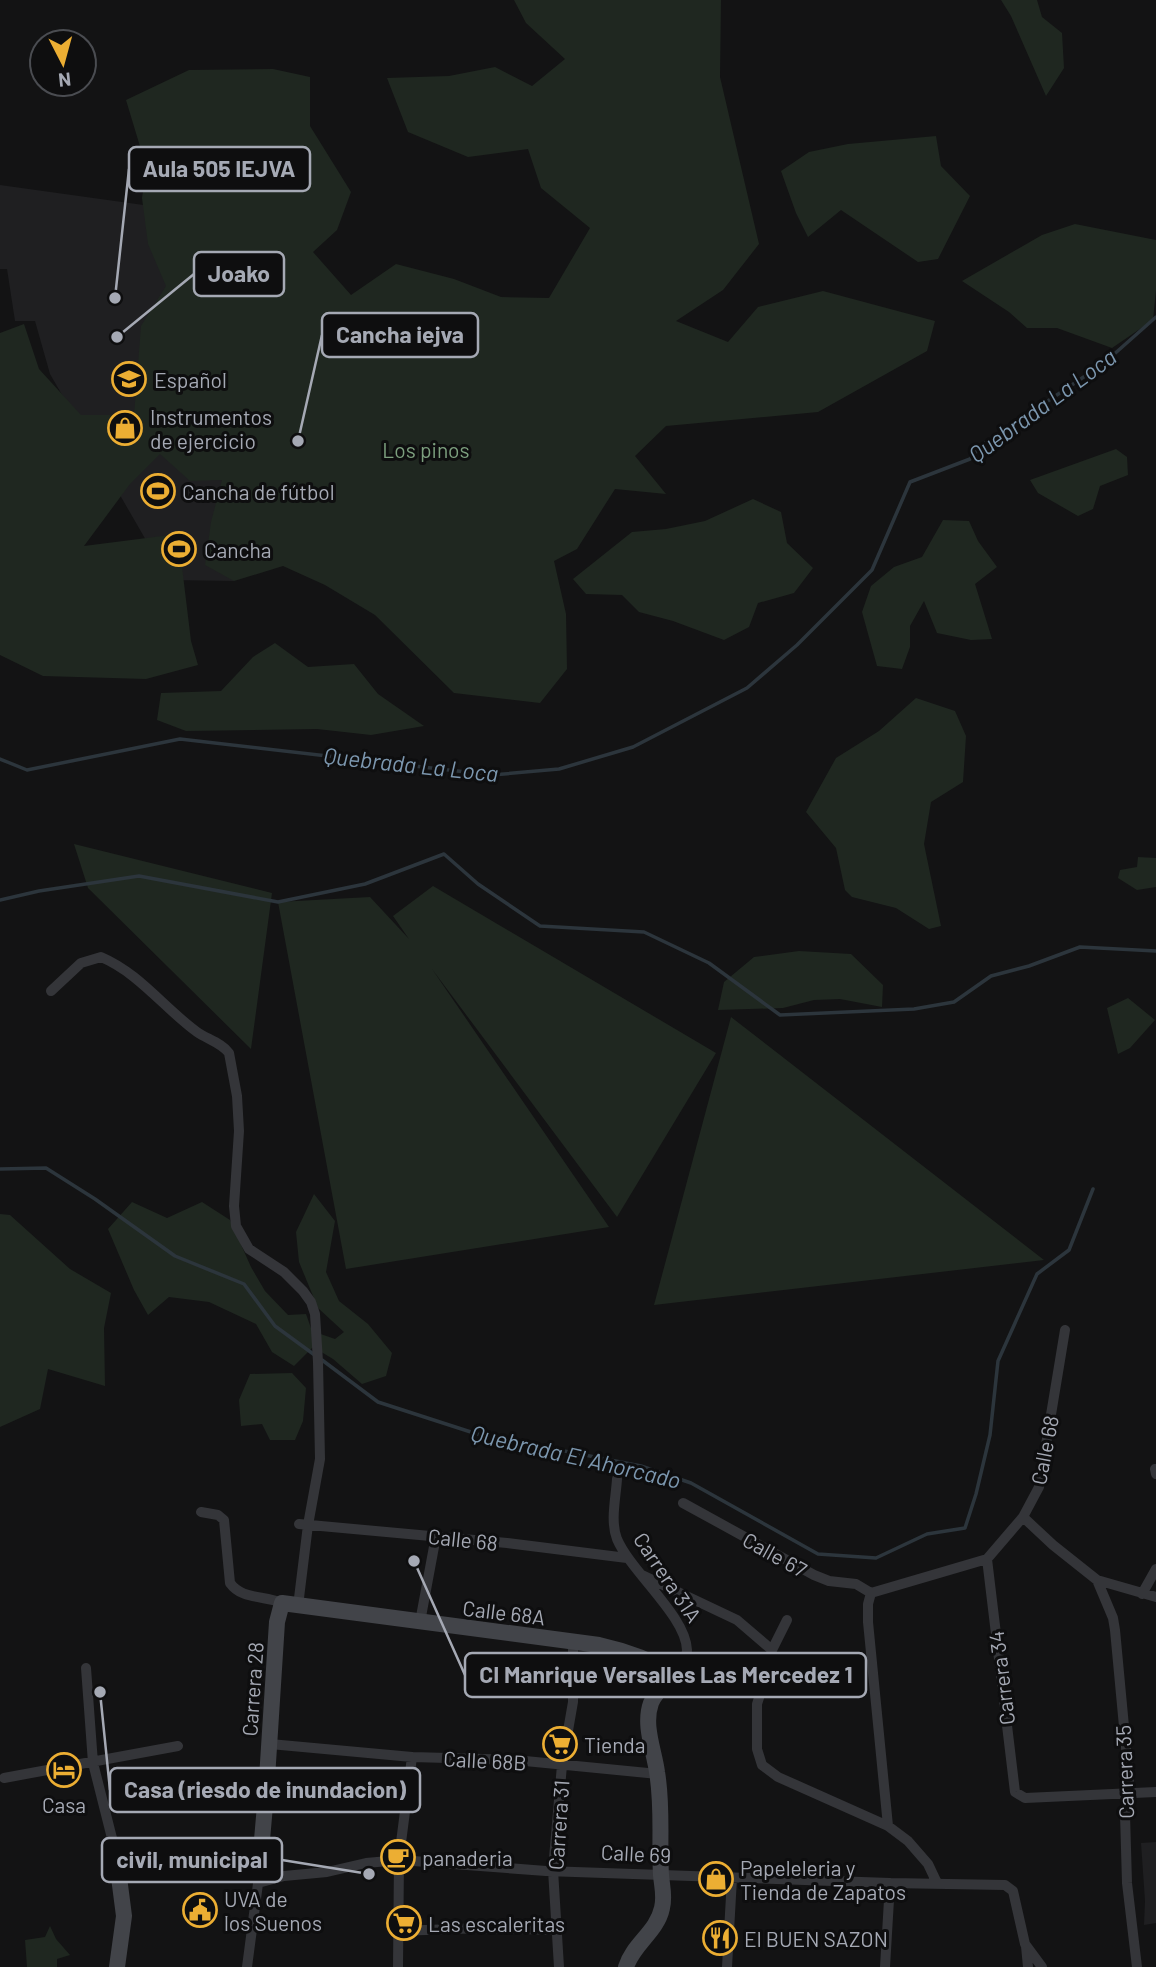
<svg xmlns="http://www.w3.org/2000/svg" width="1156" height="1967" font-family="Barlow,sans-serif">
	<rect width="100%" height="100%" fill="#131314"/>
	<!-- built -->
	<path fill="#1f1f21" d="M0,185L165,208L203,306L234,581L169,580L50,374L35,321H15L7,269H0Z
		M1156,1842V1923L1144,1925L1145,1901L1141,1843Z"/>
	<!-- green -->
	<path fill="#1f2720" d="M514,0H721L720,77L759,244L723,290L676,321L728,342L758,307L823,291L935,321L927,351L818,412L666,426L635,456L666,494L615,489L577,549L554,561L566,614L567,669L540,703L454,693L375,615L325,585L283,566L234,581L205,565L211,522L222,480L190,481L160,454L130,484L84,546L178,534L191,641L198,665L146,679L43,676L0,655V333L24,324L39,369L81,415H134L141,326L166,286L148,244L142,198L145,178L142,153L126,100L189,70L273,69L310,77V126L351,192L337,230L313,252L351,295L396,264L454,279L501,297L549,298L590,228L541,188L528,149L468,157L408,132L387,78L449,76L495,67L532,86L565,59L526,23Z
		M1001,0H1037L1042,17L1062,33L1064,68L1046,96L1011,16Z
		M936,136L941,166L970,196L938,259L918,262L841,210L808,237L796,213L781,171L809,152L848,144Z
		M1075,224L1156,240V290L1153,320L1112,348L1057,328H1027L1009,312L962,281L1042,235Z
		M1116,449L1127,457L1128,475L1100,486L1093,509L1078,516L1038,493L1030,480Z
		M753,499L781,512L787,543L813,568L794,593L758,603L749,627L724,640L673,621L639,612L622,595L586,594L573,579L632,532L666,529L705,521Z
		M943,520L969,521L978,541L997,567L975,584L992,639L971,640L937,633L924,601L910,626V647L902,669L877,666L862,612L871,586L894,567L922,557Z
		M275,643L308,667L354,664L378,694L424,726L371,735L317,729L186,731L157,720L161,693L221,691L253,657Z
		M916,698L955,711L966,736L963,782L931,802L924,844L941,926L929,929L896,908L852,897L845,890L836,848L806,812L836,758L879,731Z
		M74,844L272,893L251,1049L88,888Z
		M1138,857L1156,858V887L1137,890L1118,878L1120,870L1137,867Z
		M433,886L716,1053L617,1217L432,969L609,1227L346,1269L278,902L370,897L409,939L393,916Z
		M799,951L851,954L883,985L882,1007L840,999L814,1000L783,1008L718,1010L724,982L754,957Z
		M1128,998L1155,1020L1130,1048L1118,1054L1107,1008Z
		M731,1017L1044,1260L654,1305Z
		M314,1194L335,1221L326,1272L339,1301L368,1324L392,1353L386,1376L362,1384L333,1359L313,1347L294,1366L272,1352L256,1324L209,1302L169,1297L148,1315L134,1290L108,1229L132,1202L167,1218L202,1202L230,1220L251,1267L265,1291L288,1315L306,1314L312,1331L335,1339L344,1332L318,1308L299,1262L296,1232Z
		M0,1214L10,1215L70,1269L111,1293L104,1328L105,1386L48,1369L40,1409L0,1427Z
		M292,1373L306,1388L303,1421L295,1440H270L262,1424L241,1426L239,1400L250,1374Z
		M50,1926L56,1939L70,1955L57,1959V1967H27L25,1940L45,1937Z"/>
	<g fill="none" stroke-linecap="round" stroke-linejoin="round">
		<!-- stream -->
		<path stroke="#2c353c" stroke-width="3.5" d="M0,759L27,770L180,739L492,775L559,769L633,747L747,688L797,645L872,570L910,482L970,459L981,446L1103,364L1156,317
			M0,900L39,891L139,876L278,902L365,884L444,854L478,884L540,926L644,932L709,963L780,1015L914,1009L954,1002L991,976L1029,966L1080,947L1156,951
			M0,1169L46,1168L95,1199L175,1256L244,1284L275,1326L316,1356
			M322,1360L378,1402L477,1434L641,1466L691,1483L818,1554L876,1558L927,1534L965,1528L976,1494L990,1435L998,1361L1037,1274L1069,1250L1093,1189"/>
		<!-- street -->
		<path stroke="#343539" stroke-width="10" d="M51,991L81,963L101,957C139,973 164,1008 197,1032C207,1039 222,1043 229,1053L237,1096L239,1131L234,1206L236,1226L249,1249L284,1272L303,1291L311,1302L315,1314L318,1362L320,1459L308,1525L298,1606
			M1155,1469L1156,1474
			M617,1479C616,1497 610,1521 617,1539C631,1572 686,1616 687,1650C687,1659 680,1667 675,1674
			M683,1503L814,1575L829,1581L856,1584L871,1593
			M201,1512L218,1515L224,1520L230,1583C242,1600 264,1595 282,1603
			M1023,1517L1053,1545L1097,1580L1156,1597
			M299,1524L507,1543L627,1558
			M987,1559L1015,1792L1025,1798L1156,1792
			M642,1575L737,1620L772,1650
			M1097,1580L1113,1618L1115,1630L1129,1780L1125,1814L1127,1883L1137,1967
			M871,1593L987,1559L1023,1517L1039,1487L1065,1330
			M871,1593L868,1604V1622L888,1826
			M1142,1594L1156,1569
			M787,1620L772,1650L770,1664L757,1704V1749L762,1765L778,1777L888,1826L908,1841L928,1864L937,1883
			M420,1622L436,1536
			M86,1668L93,1763L116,1854
			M270,1744L412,1757L515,1760L658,1774
			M4,1778L178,1746
			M258,1883L284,1876L327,1872L366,1863L400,1860L546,1871L890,1883L1005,1885L1013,1891L1025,1944L1042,1967
			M397,1931L482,1928L558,1930
			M1026,1946L1028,1967
			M247,1967L259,1876
			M398,1967L399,1858L412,1757
			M559,1967L553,1870L562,1765L573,1702V1641
			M727,1967L732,1878
			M885,1967L890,1883"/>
		<!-- secondary -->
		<path stroke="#424449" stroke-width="16" d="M117,1967L124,1916L116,1854L259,1874L266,1794L277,1622L282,1603L599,1645C626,1651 651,1660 675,1674C666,1683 656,1691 651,1703C643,1725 654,1750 657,1772C663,1807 659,1841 661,1875C662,1887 665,1896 662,1908C657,1932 633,1944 626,1967"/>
	</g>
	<!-- icons -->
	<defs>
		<g id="university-ring" transform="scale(1.75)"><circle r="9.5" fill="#0e0e0f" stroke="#ecae33" stroke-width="1.5"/><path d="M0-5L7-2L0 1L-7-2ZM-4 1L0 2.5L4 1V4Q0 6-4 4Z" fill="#ecae33"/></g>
		<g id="shop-ring" transform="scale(1.75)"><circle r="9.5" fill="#0e0e0f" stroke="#ecae33" stroke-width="1.5"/><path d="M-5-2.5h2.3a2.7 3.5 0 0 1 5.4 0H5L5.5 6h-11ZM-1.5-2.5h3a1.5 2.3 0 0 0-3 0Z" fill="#ecae33"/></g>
		<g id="stadium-ring" transform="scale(1.75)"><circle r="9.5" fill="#0e0e0f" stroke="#ecae33" stroke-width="1.5"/><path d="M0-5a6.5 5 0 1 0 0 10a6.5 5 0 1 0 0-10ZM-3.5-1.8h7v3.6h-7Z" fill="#ecae33"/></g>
		<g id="supermarket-ring" transform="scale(1.75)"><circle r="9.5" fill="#0e0e0f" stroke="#ecae33" stroke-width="1.5"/><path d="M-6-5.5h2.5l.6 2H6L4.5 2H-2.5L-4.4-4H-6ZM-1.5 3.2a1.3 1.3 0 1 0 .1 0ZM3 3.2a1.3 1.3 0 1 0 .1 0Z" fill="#ecae33"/></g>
		<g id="hotel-ring" transform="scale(1.75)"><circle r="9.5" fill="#0e0e0f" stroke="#ecae33" stroke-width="1.5"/><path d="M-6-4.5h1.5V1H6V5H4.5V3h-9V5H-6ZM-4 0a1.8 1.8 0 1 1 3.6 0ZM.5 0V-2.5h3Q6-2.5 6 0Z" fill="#ecae33"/></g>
		<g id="cafe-ring" transform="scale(1.75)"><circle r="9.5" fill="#0e0e0f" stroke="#ecae33" stroke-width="1.5"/><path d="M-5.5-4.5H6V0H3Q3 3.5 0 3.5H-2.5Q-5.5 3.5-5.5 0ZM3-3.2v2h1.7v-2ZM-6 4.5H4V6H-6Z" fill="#ecae33"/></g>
		<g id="civic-ring" transform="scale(1.75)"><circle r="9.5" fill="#0e0e0f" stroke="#ecae33" stroke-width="1.5"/><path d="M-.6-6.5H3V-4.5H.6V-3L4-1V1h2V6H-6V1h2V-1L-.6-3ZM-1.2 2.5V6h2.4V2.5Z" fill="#ecae33"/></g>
		<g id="restaurant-ring" transform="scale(1.75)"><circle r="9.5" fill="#0e0e0f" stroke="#ecae33" stroke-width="1.5"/><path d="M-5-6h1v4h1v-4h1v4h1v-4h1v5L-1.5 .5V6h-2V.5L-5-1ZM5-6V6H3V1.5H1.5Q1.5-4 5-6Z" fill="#ecae33"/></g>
	</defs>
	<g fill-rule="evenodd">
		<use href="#university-ring" x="129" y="379"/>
		<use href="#shop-ring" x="125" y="428"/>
		<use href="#stadium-ring" x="158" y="491"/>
		<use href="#stadium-ring" x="179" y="549"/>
		<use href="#supermarket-ring" x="560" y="1744"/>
		<use href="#hotel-ring" x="64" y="1770"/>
		<use href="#cafe-ring" x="398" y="1857"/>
		<use href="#shop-ring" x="716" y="1879"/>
		<use href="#civic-ring" x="200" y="1910"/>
		<use href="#supermarket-ring" x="404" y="1923"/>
		<use href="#restaurant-ring" x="720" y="1938"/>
	</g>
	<g text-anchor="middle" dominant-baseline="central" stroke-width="6" stroke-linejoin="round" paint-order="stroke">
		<!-- poi labels -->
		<g font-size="21" fill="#a5a9b4" stroke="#0e0e0f" text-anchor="start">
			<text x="154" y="379">Español</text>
			<text x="150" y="416">Instrumentos<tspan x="150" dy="24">de ejercicio</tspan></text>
			<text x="182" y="491">Cancha de fútbol</text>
			<text x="204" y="549">Cancha</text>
			<text x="584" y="1744">Tienda</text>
			<text x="64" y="1804" text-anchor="middle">Casa</text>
			<text x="422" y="1857">panaderia</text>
			<text x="740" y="1867">Papeleleria y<tspan x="740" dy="24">Tienda de Zapatos</tspan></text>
			<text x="224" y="1898">UVA de<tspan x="224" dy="24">los Suenos</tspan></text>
			<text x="428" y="1923">Las escaleritas</text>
			<text x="744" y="1938">El BUEN SAZON</text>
		</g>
		<!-- park labels -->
		<g font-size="21" fill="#7c9f7e" stroke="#0e0e0f">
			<text x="426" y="449">Los pinos</text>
		</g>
		<!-- street labels -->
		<g font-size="21" fill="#a5a9b4" stroke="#0e0e0f">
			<text transform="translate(1044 1450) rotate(-79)">Calle 68</text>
			<text transform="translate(463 1539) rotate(6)">Calle 68</text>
			<text transform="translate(775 1554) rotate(29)">Calle 67</text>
			<text transform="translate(668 1577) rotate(56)">Carrera 31A</text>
			<text transform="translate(504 1612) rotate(7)">Calle 68A</text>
			<text transform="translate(1001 1678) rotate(-97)">Carrera 34</text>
			<text transform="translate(252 1689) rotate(-86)">Carrera 28</text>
			<text transform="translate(485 1760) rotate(3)">Calle 68B</text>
			<text transform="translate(1124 1772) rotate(-92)">Carrera 35</text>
			<text transform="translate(558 1825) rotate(-86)">Carrera 31</text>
			<text transform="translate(636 1853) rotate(3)">Calle 69</text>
		</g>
		<!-- water labels -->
		<g font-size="23" font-style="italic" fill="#7c97af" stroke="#0e0e0f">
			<text transform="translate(1042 405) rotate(-36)">Quebrada La Loca</text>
			<text transform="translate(411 764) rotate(6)">Quebrada La Loca</text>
			<text transform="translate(576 1456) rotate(13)">Quebrada El Ahorcado</text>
		</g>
	</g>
	<!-- callouts -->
	<path fill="none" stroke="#a5a9b4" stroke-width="2.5" d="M115 298L129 169M117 337L194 274M298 441L322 335M414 1561L465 1675M100 1692L110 1790M369 1874L282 1860"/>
	<g fill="#a5a9b4" stroke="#0e0e0f" stroke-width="2.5">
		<circle cx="115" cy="298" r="7"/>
		<circle cx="117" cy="337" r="7"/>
		<circle cx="298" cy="441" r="7"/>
		<circle cx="414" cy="1561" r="7"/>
		<circle cx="100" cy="1692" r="7"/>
		<circle cx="369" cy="1874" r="7"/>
	</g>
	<g fill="#0e0e0f" stroke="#a5a9b4" stroke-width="2.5">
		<rect x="129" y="147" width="181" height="44" rx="7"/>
		<rect x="194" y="252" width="90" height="44" rx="7"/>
		<rect x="322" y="313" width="156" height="44" rx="7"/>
		<rect x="465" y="1653" width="401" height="44" rx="7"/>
		<rect x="110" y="1768" width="310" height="44" rx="7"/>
		<rect x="102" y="1838" width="180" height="44" rx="7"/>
	</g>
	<g font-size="23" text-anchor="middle" font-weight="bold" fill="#a5a9b4">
		<text x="219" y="177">Aula 505 IEJVA</text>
		<text x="239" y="282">Joako</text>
		<text x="400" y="343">Cancha iejva</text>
		<text x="666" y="1683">CI Manrique Versalles Las Mercedez 1</text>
		<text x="265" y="1798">Casa (riesdo de inundacion)</text>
		<text x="192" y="1868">civil, municipal</text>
	</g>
	<!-- north arrow -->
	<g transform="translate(63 63) rotate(174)"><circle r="33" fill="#0e0e0f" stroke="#4a4c51" stroke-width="2"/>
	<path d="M0-5L12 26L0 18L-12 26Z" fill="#ecae33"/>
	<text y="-10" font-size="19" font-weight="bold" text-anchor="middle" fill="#a5a9b4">N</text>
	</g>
</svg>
